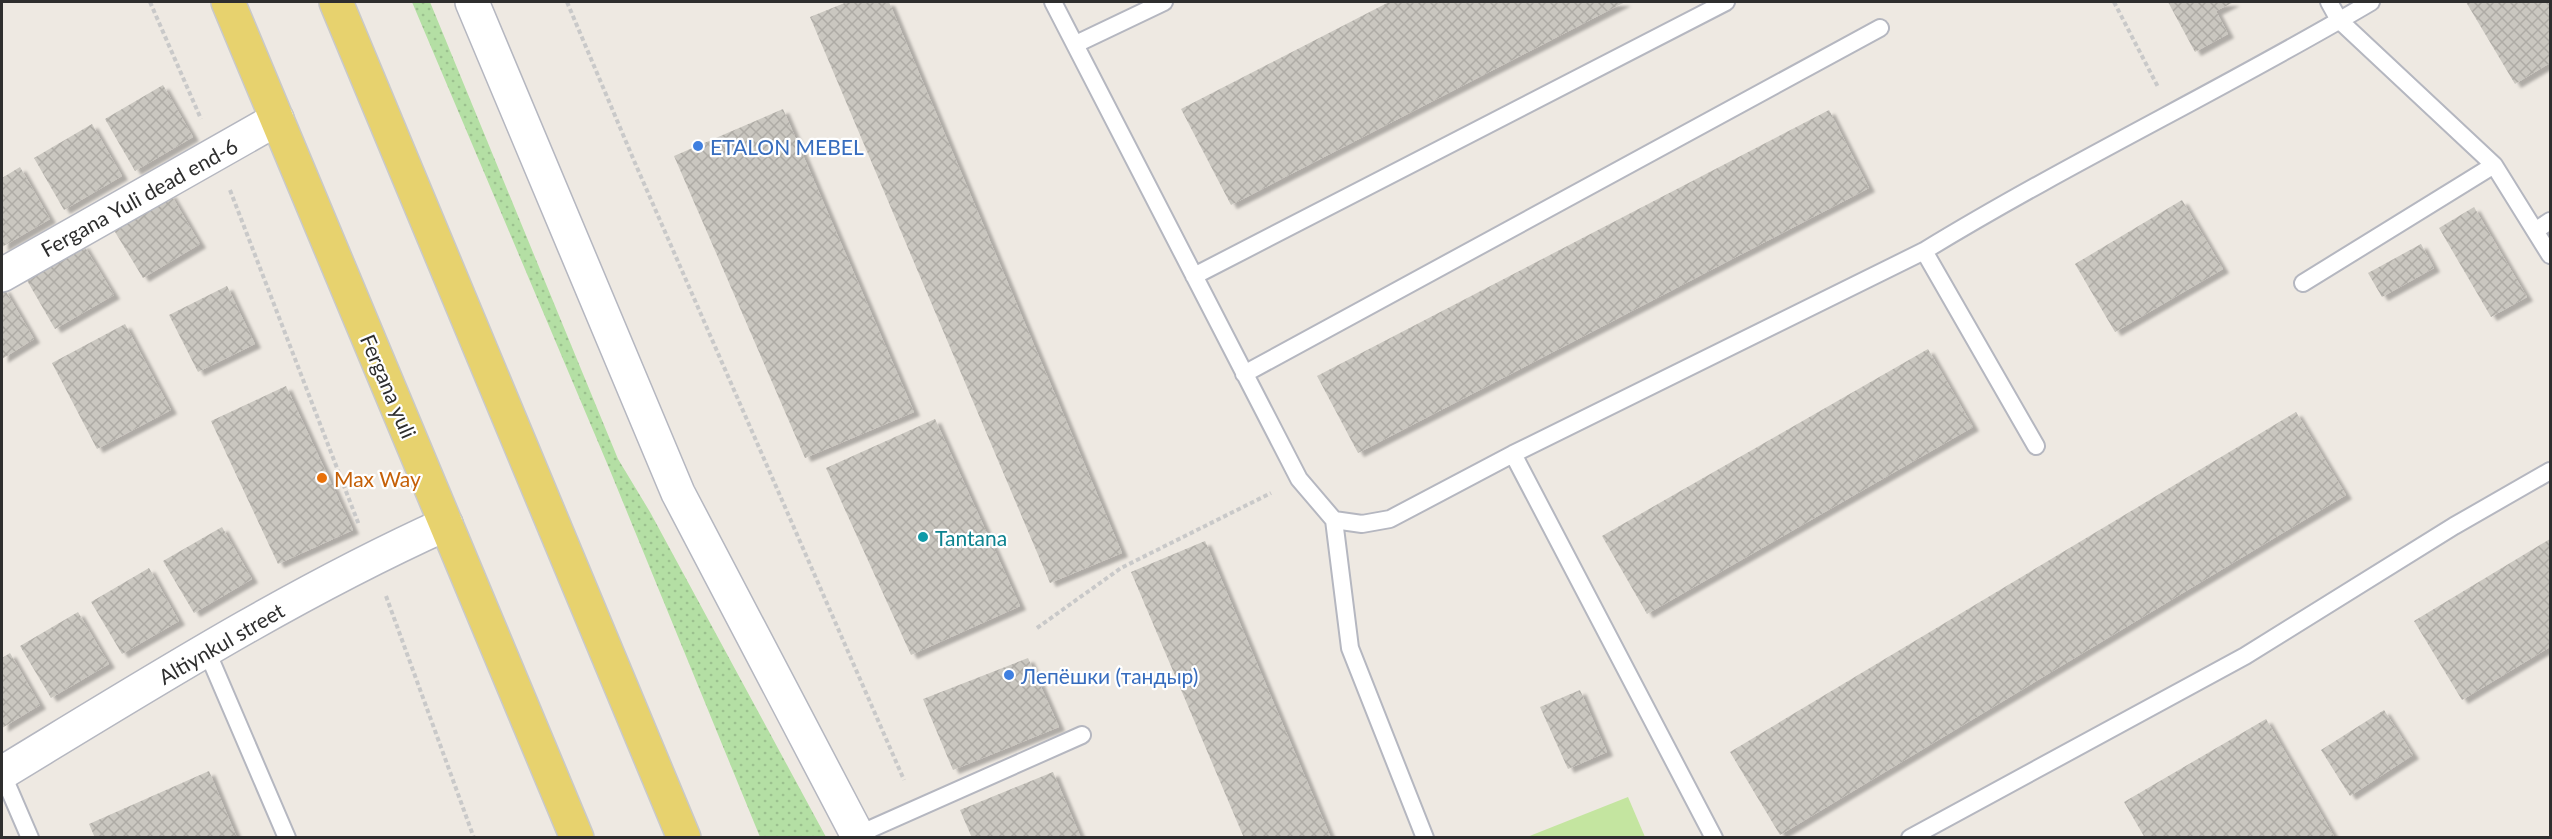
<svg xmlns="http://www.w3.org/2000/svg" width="2552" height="839" font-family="Lato,sans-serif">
	<defs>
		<pattern id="grass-dots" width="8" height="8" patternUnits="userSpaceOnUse" patternTransform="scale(1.5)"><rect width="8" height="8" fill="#b4dfa4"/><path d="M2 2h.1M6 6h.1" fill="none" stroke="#9bc08e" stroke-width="1.8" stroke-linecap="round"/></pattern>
		<pattern id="building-cross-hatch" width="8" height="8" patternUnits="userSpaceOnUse" patternTransform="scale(1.5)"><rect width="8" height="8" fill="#cac7c0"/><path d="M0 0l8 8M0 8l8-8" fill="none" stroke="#aeaba5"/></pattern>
		<filter id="shadow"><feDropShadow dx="6" dy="4" stdDeviation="1.5" flood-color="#0004"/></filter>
	</defs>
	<rect width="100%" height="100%" fill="#eee9e2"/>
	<!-- grass -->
	<path fill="url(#grass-dots)" d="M412,2H430L618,459L650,512L826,837H760L609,468Z"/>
	<!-- pitch -->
	<path fill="#c4e5a0" d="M1628,797L1645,837H1527Z"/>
	<!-- building -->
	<path fill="url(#building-cross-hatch)" filter="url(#shadow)" d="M847,2H889L1122,553L1050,583L810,17Z
		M1389,2H1625L1231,205L1181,109Z
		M2168,2H2234L2216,11L2228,34L2195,52Z
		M2466,2H2550V63L2515,84Z
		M163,85L193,137L135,171L105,119Z
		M783,109L914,412L805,458L674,156Z
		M1829,110L1869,188L1358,453L1317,376Z
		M92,124L122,176L64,210L34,158Z
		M20,167L50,219L2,247V178Z
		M170,193L200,244L143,278L112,227Z
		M2182,200L2223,269L2115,332L2075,264Z
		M2474,207L2527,297L2491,317L2439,228Z
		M83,244L114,295L55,329L25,277Z
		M2421,244L2434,268L2382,297L2368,273Z
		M227,286L255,344L198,372L169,315Z
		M4,288L34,339L2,359V289Z
		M125,324L171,410L97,449L52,363Z
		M1928,349L1973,427L1647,614L1602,536Z
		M286,386L353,530L278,564L211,421Z
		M2296,412L2346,495L1780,835L1730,752Z
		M935,419L1020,606L911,655L826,468Z
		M222,527L252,579L194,613L163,561Z
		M2550,539V647L2462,700L2414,621Z
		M1205,541L1331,838H1244L1131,572Z
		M149,568L179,621L122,654L91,602Z
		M78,612L109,664L51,698L20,646Z
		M10,653L40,705L2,728V658Z
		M1028,658L1059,727L953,770L923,699Z
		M1580,690L1607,752L1568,769L1540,707Z
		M2384,710L2413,755L2350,796L2321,750Z
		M2266,719L2335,838H2145L2124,802Z
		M209,771L237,838H95L89,824Z
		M1053,772L1081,838H972L960,810Z"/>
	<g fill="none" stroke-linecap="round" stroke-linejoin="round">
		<!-- lane casing -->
		<g stroke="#b5b7c0" stroke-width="20">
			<path id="lane" d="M1053,2L1299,479L1334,520L1362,524L1390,519L1513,454L1924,251C2070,162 2224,89 2371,2
				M2329,2L2339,20L2494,165L2550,255
				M1076,44L1164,2
				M2535,231L2550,221
				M1924,251L2036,446
				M1194,276L1726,2
				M2303,283L2494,165
				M1244,374L1880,28
				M1513,454L1714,838
				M1334,520L1350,648L1425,838
				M206,649L287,838
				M2,773L30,838
				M857,835L1082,735
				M1910,838L2245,656L2454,526L2550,471"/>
		</g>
		<!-- street casing -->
		<g stroke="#b5b7c0" stroke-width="36">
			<path id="street" d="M2,275L277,119
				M2,773C147,685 291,594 446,524"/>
		</g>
		<!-- secondary casing -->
		<g stroke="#b5b7c0" stroke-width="36">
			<path id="secondary" d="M472,2L678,493L859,838"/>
		</g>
		<!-- primary casing -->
		<g stroke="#c9c9c9" stroke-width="36">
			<path id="primary" d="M228,2L577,838
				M336,2L684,838"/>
		</g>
		<!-- path -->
		<path stroke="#c9c9c9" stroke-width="4" stroke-dasharray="4.5 3" stroke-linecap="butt" d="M150,2L201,119
			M567,2L635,163L904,780
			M2114,2L2158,87
			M230,190L359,525
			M386,596L474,838
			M1037,628L1121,568L1271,493"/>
		<!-- lane -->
		<use href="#lane" stroke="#fff" stroke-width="16"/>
		<!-- street -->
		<use href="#street" stroke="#fff" stroke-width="33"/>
		<!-- secondary -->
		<use href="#secondary" stroke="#fff" stroke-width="33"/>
		<!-- primary -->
		<use href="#primary" stroke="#e7d26e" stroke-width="33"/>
	</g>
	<!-- markers -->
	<g fill="#3f7fe0" stroke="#fff" stroke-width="2">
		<circle cx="698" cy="146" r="6"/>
		<circle cx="1009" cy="675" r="6"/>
	</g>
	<circle fill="#e8710a" stroke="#fff" stroke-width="2" cx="322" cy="478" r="6"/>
	<circle fill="#0f9aa8" stroke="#fff" stroke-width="2" cx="923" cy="537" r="6"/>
	<g text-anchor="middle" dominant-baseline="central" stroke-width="4.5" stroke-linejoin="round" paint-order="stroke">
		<!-- shop labels -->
		<g font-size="21" fill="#366cbe" stroke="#fff" text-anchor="start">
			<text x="710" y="146">ETALON MEBEL</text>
			<text x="1021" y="675">Лепёшки (тандыр)</text>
		</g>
		<!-- street labels -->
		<g font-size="21" fill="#2e2e2e" stroke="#fff">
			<text transform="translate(139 197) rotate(-29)">Fergana Yuli dead end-6</text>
			<text transform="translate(389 386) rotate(67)">Fergana yuli</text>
			<text transform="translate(221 643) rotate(-30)">Altiynkul street</text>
		</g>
		<!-- food labels -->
		<g font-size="21" fill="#c56008" stroke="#fff" text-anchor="start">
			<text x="334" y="478">Max Way</text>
		</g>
		<!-- culture labels -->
		<g font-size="21" fill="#0d838f" stroke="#fff" text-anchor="start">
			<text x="935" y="537">Tantana</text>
		</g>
	</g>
	<!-- border -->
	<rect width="2552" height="839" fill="none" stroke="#2e2e2e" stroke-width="6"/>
</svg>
